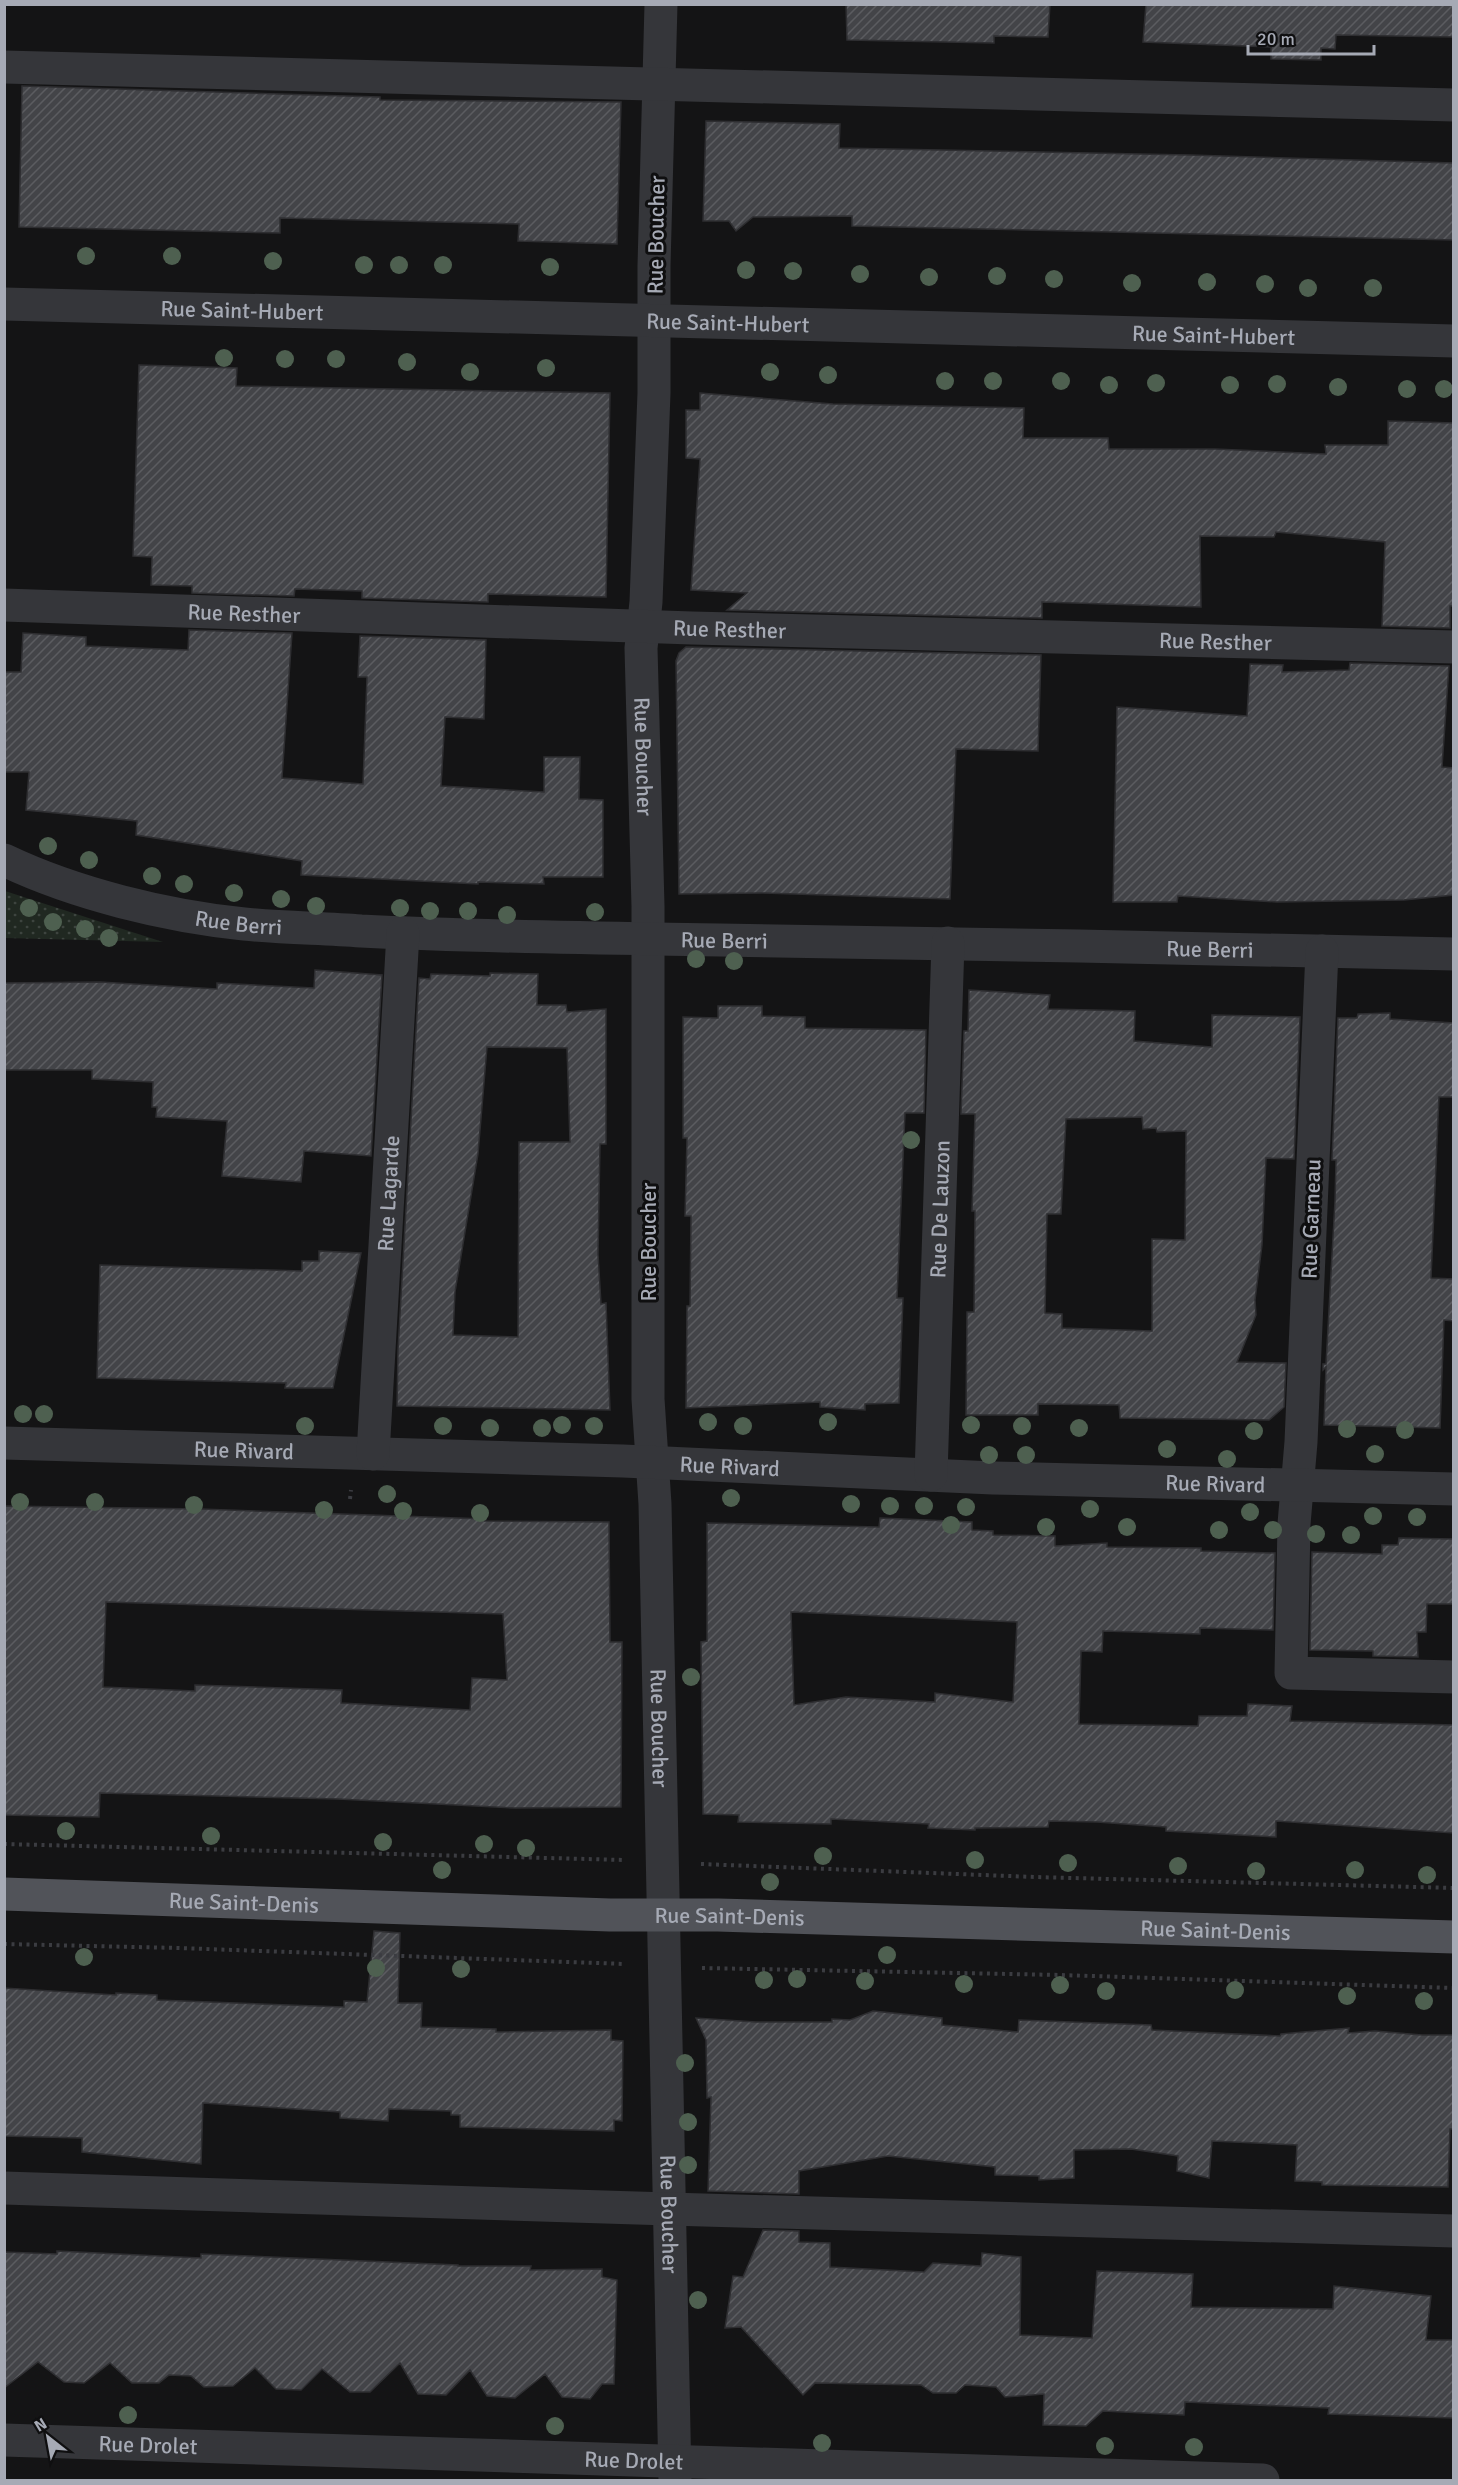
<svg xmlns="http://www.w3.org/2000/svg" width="1458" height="2485" font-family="Signika,sans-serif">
	<defs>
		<pattern id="grass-dots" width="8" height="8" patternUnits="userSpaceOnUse" patternTransform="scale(1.5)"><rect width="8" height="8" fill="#202821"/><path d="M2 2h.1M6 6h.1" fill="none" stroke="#3d443f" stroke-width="1.8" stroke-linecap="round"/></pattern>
		<pattern id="building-hatch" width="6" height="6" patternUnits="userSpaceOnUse" patternTransform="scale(1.5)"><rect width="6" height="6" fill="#434448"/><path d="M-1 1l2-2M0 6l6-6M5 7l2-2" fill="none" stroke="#5b5c60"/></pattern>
	</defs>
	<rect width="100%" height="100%" fill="#141415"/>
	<!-- grass -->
	<path fill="url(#grass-dots)" d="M5,891L163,942L5,938Z"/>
	<!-- building -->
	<path fill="url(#building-hatch)" stroke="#2e2e31" stroke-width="1.5" fill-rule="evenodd" d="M846,4H1050L1048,37L994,36V43L847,40Z
		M1146,4H1454V37L1336,35L1335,49L1321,48V60L1271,59V47L1143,42Z
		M22,86L380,97V100L621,102L617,244L518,241L519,224L280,218V233L19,227Z
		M706,121L840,124L839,148L1190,155L1454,163V240L852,226V216L753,217L736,231L729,221H703Z
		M139,365L237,368L236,386L610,393L606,597L488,594V602L362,598V591L295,589L294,596L192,593V586L151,585L152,557L133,556Z
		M700,393L833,404L1024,408L1023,438H1108L1109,449H1215L1326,454L1325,445H1388V421L1454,423V606H1450V628L1382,626L1385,542L1276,532L1274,537L1200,536L1201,607L1042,602V618L727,610L747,593L691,590L700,459L686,458V410H700Z
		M189,630L292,633L282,778L363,784L367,677H358L360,636L486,640L484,719L445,717L441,786L544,792V757H580L579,799L603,800V877H543L544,884L478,882V884L301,875L302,861L136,835L137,821L26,810L29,772H4V672H21L23,633L86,637V646L188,650Z
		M686,647L1041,655L1038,751L956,749L950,899L763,893L679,894L676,661L679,653Z
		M1350,663L1449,666L1442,767L1454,768V895L1404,900L1277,902L1178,896L1177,902H1113L1117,707L1247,716L1250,664L1283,665L1282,672L1349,670Z
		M315,970L382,975L371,1156L304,1151L301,1182L222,1176L227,1121L156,1117L157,1107H152L153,1082L92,1079V1070H4V983L100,982L217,989V983L314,988Z
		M490,973L538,974L537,1005H566L567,1012L606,1009V1144H600L598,1254L601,1304L606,1303L610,1410L397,1406L398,1350L419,978L430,979L431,974L490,976ZM487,1047L567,1048L570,1142H519L518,1337L453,1335L455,1292L478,1154Z
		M969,990L1050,995L1048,1009L1135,1011L1134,1041L1212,1047V1015L1300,1017L1294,1159L1266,1158L1262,1245L1255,1300L1256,1315L1237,1362L1286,1363L1284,1407L1269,1420L1120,1418L1119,1405L1038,1404V1415H966L967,1312H974L975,1211H972L975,1114H961L964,1031H968ZM1142,1117L1143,1129L1156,1128L1157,1132L1186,1131L1185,1240L1152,1239V1331L1062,1328V1314L1045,1313L1047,1214H1061L1066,1119Z
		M718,1006H762V1016L805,1017V1028L926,1030L924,1113H905L897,1298H903L899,1403L865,1404V1410L820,1407V1402L686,1408L687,1306H690L691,1216H685L687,1138H683V1017L718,1018Z
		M1390,1013V1019L1454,1023V1097H1439L1431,1278L1454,1279V1321L1444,1320L1440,1428L1324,1425L1326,1367L1323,1370V1364H1326L1335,1201L1336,1160H1332L1338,1018H1357L1358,1014Z
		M319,1251L361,1253L333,1388H285L286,1383L97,1378L100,1265L302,1271V1261H319Z
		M4,1506L200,1509L486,1519L485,1521L609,1522L610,1642H622L621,1807L515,1808L338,1799L100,1793L99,1817L4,1815ZM106,1602L503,1614L507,1680L472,1678L470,1710L341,1703L342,1690L195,1685V1691L103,1687Z
		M880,1518L972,1522V1530L993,1531V1535L1055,1536V1546L1107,1543V1547L1201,1548V1551L1275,1553L1273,1630L1200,1628V1634L1103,1631L1102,1652L1081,1651L1079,1724L1198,1726L1199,1716H1247L1248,1704L1292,1706L1290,1721L1454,1725V1833L1276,1821V1837L1166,1831V1827L1097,1822L1049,1821L1048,1827L975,1828V1830L928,1828L929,1824L831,1819V1824L738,1822L739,1815L703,1814L701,1642L707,1641V1523L879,1527ZM791,1612L1017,1622L1013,1702L935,1693V1702L846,1697L794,1705Z
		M1399,1538L1454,1539V1604H1427L1426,1632H1417L1418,1657L1373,1656V1651L1310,1650L1312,1552L1382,1554V1545H1398Z
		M374,1931L400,1933L398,2003H422L421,2027L496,2029V2032L611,2030V2040L623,2041L622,2121L614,2120V2131L460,2127V2115H451V2111L389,2109L388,2121L340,2118V2112L203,2103L201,2164L82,2152V2138L4,2136V1988L116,1995V1993L157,1995V2000L344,2007V2001L367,2002Z
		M873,2011L942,2018V2025L1018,2032L1019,2020L1151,2025L1152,2030L1280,2036L1281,2034L1349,2028L1348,2033L1375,2031L1422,2035H1454V2129H1450L1448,2187L1322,2185V2182L1295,2181L1297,2145L1212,2141L1209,2178L1177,2171L1178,2156L1131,2149L1074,2150V2178L1039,2180V2176L995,2175V2167L888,2156L799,2171V2194L708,2191L711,2097L707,2098L706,2040L696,2018L756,2022H832V2019L850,2020Z
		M763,2230L799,2231V2242L830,2243V2267L924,2272L933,2263L981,2266L982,2253L1021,2257L1020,2335L1092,2338L1097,2271L1193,2274L1191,2307L1333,2309L1334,2286L1431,2296L1426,2340H1454V2418L1328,2414L1329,2408L1185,2402L1184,2415L1103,2411L1086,2426L1043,2425L1044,2394L1005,2397L996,2387L965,2385L956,2393H933L921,2385L815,2383L803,2395L741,2327L725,2328L733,2276L743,2277Z
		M57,2251L201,2258V2254L458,2265V2266H531L530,2270L602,2269V2277L617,2280L614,2384H602L590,2399L562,2397L545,2374L515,2398L487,2396L470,2370L446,2395L418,2394L400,2363L370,2392H350L322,2369L301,2390L276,2389L255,2368L233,2386L204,2387L191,2376L169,2375L159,2383H132L110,2363L84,2383L64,2382L38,2362L4,2388V2252L57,2254Z"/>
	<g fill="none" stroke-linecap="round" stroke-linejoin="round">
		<!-- path -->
		<path stroke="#3b3c41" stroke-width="4" stroke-dasharray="3 4.5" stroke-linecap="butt" d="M350,1499L351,1490
			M4,1844L625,1860
			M701,1864L1034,1877L1454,1888
			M4,1944L178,1948L625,1964
			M702,1968L1061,1975L1454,1988"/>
		<!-- minor -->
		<g stroke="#35363a" stroke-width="33">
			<path id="s1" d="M661,4L654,266V393L646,602L641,648L648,906V1399L655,1504L675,2480"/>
			<path d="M4,67L1454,105"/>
			<path id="s2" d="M4,304L1454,341"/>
			<path id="s3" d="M4,605L692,628L1454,647"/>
			<path id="s4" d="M4,860C75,894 166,916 244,924C283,928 322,928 361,931C481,937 601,938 720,940C965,943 1209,949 1454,954"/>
			<path d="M1322,951L1301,1442L1294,1524L1291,1673L1454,1677"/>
			<path id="s5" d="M4,1443L623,1461L993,1478L1454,1489"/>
			<path id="s6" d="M373,1454L403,933"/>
			<path id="s7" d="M931,1475L948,943"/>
			<path d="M4,2188L669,2209L1454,2231"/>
			<path id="s8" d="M4,2440L1263,2480"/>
		</g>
		<!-- major -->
		<path stroke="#515359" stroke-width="33" id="s9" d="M4,1894L610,1915H718L1454,1937"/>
	</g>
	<!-- trees -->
	<g fill="#4e6050">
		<circle cx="86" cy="256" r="9"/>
		<circle cx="172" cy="256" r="9"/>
		<circle cx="273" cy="261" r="9"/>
		<circle cx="364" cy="265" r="9"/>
		<circle cx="399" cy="265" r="9"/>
		<circle cx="443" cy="265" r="9"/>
		<circle cx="550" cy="267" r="9"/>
		<circle cx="746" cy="270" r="9"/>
		<circle cx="793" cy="271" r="9"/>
		<circle cx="860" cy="274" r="9"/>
		<circle cx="997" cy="276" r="9"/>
		<circle cx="929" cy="277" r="9"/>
		<circle cx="1054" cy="279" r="9"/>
		<circle cx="1207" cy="282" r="9"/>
		<circle cx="1132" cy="283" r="9"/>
		<circle cx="1265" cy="284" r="9"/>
		<circle cx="1308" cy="288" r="9"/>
		<circle cx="1373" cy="288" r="9"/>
		<circle cx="224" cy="358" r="9"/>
		<circle cx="285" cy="359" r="9"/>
		<circle cx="336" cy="359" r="9"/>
		<circle cx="407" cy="362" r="9"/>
		<circle cx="546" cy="368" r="9"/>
		<circle cx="470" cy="372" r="9"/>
		<circle cx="770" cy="372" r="9"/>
		<circle cx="828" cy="375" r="9"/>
		<circle cx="945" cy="381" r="9"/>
		<circle cx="993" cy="381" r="9"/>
		<circle cx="1061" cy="381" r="9"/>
		<circle cx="1156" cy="383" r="9"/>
		<circle cx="1277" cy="384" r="9"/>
		<circle cx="1109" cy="385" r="9"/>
		<circle cx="1230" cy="385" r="9"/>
		<circle cx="1338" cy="387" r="9"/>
		<circle cx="1407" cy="389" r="9"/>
		<circle cx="1444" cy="389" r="9"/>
		<circle cx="48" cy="846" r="9"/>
		<circle cx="89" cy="860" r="9"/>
		<circle cx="152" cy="876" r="9"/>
		<circle cx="184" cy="884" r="9"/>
		<circle cx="234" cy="893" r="9"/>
		<circle cx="281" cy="899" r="9"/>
		<circle cx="316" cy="906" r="9"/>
		<circle cx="29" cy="908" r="9"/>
		<circle cx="400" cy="908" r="9"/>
		<circle cx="430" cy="911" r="9"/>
		<circle cx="468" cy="911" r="9"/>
		<circle cx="595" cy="912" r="9"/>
		<circle cx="507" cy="915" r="9"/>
		<circle cx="53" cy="922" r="9"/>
		<circle cx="85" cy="929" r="9"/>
		<circle cx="109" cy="938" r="9"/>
		<circle cx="696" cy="959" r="9"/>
		<circle cx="734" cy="961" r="9"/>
		<circle cx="911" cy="1140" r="9"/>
		<circle cx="23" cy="1414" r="9"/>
		<circle cx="44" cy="1414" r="9"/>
		<circle cx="708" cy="1422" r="9"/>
		<circle cx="828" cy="1422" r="9"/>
		<circle cx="562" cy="1425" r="9"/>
		<circle cx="971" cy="1425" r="9"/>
		<circle cx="305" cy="1426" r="9"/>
		<circle cx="443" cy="1426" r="9"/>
		<circle cx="594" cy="1426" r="9"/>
		<circle cx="743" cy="1426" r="9"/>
		<circle cx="1022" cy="1426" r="9"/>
		<circle cx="490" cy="1428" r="9"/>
		<circle cx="542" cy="1428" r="9"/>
		<circle cx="1079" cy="1428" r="9"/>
		<circle cx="1347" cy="1429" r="9"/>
		<circle cx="1405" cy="1430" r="9"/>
		<circle cx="1254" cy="1431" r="9"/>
		<circle cx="1167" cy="1449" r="9"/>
		<circle cx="1375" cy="1454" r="9"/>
		<circle cx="989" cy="1455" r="9"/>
		<circle cx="1026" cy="1455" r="9"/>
		<circle cx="1227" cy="1459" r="9"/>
		<circle cx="387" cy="1494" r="9"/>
		<circle cx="731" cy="1498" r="9"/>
		<circle cx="20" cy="1502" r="9"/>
		<circle cx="95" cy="1502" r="9"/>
		<circle cx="851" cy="1504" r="9"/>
		<circle cx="194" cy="1505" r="9"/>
		<circle cx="890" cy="1506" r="9"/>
		<circle cx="924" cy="1506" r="9"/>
		<circle cx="966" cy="1507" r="9"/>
		<circle cx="1090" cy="1509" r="9"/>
		<circle cx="324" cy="1510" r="9"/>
		<circle cx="403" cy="1511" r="9"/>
		<circle cx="1250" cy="1512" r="9"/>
		<circle cx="480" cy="1513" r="9"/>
		<circle cx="1373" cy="1516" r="9"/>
		<circle cx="1417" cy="1517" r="9"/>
		<circle cx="951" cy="1525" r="9"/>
		<circle cx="1046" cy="1527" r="9"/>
		<circle cx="1127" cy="1527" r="9"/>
		<circle cx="1219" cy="1530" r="9"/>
		<circle cx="1273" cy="1530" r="9"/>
		<circle cx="1316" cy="1534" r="9"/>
		<circle cx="1351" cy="1535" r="9"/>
		<circle cx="691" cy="1677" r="9"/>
		<circle cx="66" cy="1831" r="9"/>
		<circle cx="211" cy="1836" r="9"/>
		<circle cx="383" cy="1842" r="9"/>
		<circle cx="484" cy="1844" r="9"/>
		<circle cx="526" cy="1848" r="9"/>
		<circle cx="823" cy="1856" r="9"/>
		<circle cx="975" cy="1860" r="9"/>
		<circle cx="1068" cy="1863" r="9"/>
		<circle cx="1178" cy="1866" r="9"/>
		<circle cx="442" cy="1870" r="9"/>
		<circle cx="1355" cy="1870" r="9"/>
		<circle cx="1256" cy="1871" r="9"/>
		<circle cx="1427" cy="1875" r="9"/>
		<circle cx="770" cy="1882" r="9"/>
		<circle cx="887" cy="1955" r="9"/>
		<circle cx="84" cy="1957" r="9"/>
		<circle cx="376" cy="1968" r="9"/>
		<circle cx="461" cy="1969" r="9"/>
		<circle cx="797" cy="1979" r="9"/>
		<circle cx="764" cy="1980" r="9"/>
		<circle cx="865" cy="1981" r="9"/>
		<circle cx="964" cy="1984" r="9"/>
		<circle cx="1060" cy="1985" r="9"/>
		<circle cx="1235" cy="1990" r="9"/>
		<circle cx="1106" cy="1991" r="9"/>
		<circle cx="1347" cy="1996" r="9"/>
		<circle cx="1424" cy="2001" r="9"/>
		<circle cx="685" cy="2063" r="9"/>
		<circle cx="688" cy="2122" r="9"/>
		<circle cx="688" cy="2165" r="9"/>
		<circle cx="698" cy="2300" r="9"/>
		<circle cx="128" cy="2415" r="9"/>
		<circle cx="555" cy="2426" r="9"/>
		<circle cx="822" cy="2443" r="9"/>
		<circle cx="1105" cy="2446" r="9"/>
		<circle cx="1194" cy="2447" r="9"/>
	</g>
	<g text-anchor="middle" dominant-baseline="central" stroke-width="6" stroke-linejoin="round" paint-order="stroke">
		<!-- street labels -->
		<g font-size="22" fill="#a6aab5" stroke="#0f0f10">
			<text transform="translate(656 235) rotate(-89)">Rue Boucher</text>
			<text stroke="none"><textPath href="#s2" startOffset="238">Rue Saint-Hubert</textPath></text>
			<text stroke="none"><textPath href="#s2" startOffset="724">Rue Saint-Hubert</textPath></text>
			<text stroke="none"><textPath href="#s2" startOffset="1210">Rue Saint-Hubert</textPath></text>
			<text stroke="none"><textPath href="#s3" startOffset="240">Rue Resther</textPath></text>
			<text stroke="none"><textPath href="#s3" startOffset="726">Rue Resther</textPath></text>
			<text stroke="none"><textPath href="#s3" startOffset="1212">Rue Resther</textPath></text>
			<text stroke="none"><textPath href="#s1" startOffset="753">Rue Boucher</textPath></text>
			<text stroke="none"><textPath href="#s4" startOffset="244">Rue Berri</textPath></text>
			<text stroke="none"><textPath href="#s4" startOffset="730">Rue Berri</textPath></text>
			<text stroke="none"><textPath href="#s4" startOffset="1216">Rue Berri</textPath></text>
			<text stroke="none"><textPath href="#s6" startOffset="261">Rue Lagarde</textPath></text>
			<text stroke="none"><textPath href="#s7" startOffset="266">Rue De Lauzon</textPath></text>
			<text transform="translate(1311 1219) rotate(-88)">Rue Garneau</text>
			<text transform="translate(648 1242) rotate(-90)">Rue Boucher</text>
			<text stroke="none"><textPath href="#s5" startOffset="240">Rue Rivard</textPath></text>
			<text stroke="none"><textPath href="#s5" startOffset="726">Rue Rivard</textPath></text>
			<text stroke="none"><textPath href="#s5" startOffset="1212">Rue Rivard</textPath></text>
			<text stroke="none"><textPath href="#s1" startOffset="1725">Rue Boucher</textPath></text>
			<text stroke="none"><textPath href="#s9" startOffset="240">Rue Saint-Denis</textPath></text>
			<text stroke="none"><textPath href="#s9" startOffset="726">Rue Saint-Denis</textPath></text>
			<text stroke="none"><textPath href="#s9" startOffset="1212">Rue Saint-Denis</textPath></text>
			<text stroke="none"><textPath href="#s1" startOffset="2211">Rue Boucher</textPath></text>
			<text stroke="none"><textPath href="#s8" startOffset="144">Rue Drolet</textPath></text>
			<text stroke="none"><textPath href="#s8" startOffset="630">Rue Drolet</textPath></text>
		</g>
	</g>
	<!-- border -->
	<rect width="1458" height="2485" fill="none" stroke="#a6aab5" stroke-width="12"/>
	<!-- north arrow -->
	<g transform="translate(48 2437) rotate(329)" stroke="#0f0f10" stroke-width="4.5" paint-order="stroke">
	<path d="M0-4.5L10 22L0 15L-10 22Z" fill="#a6aab5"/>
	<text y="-9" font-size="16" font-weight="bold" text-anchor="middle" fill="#a6aab5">N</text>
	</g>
	<!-- scale -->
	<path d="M1248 45v9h126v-9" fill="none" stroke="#a6aab5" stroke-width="3"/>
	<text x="1257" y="45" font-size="18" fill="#a6aab5" stroke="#0f0f10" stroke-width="4.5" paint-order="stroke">20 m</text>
</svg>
